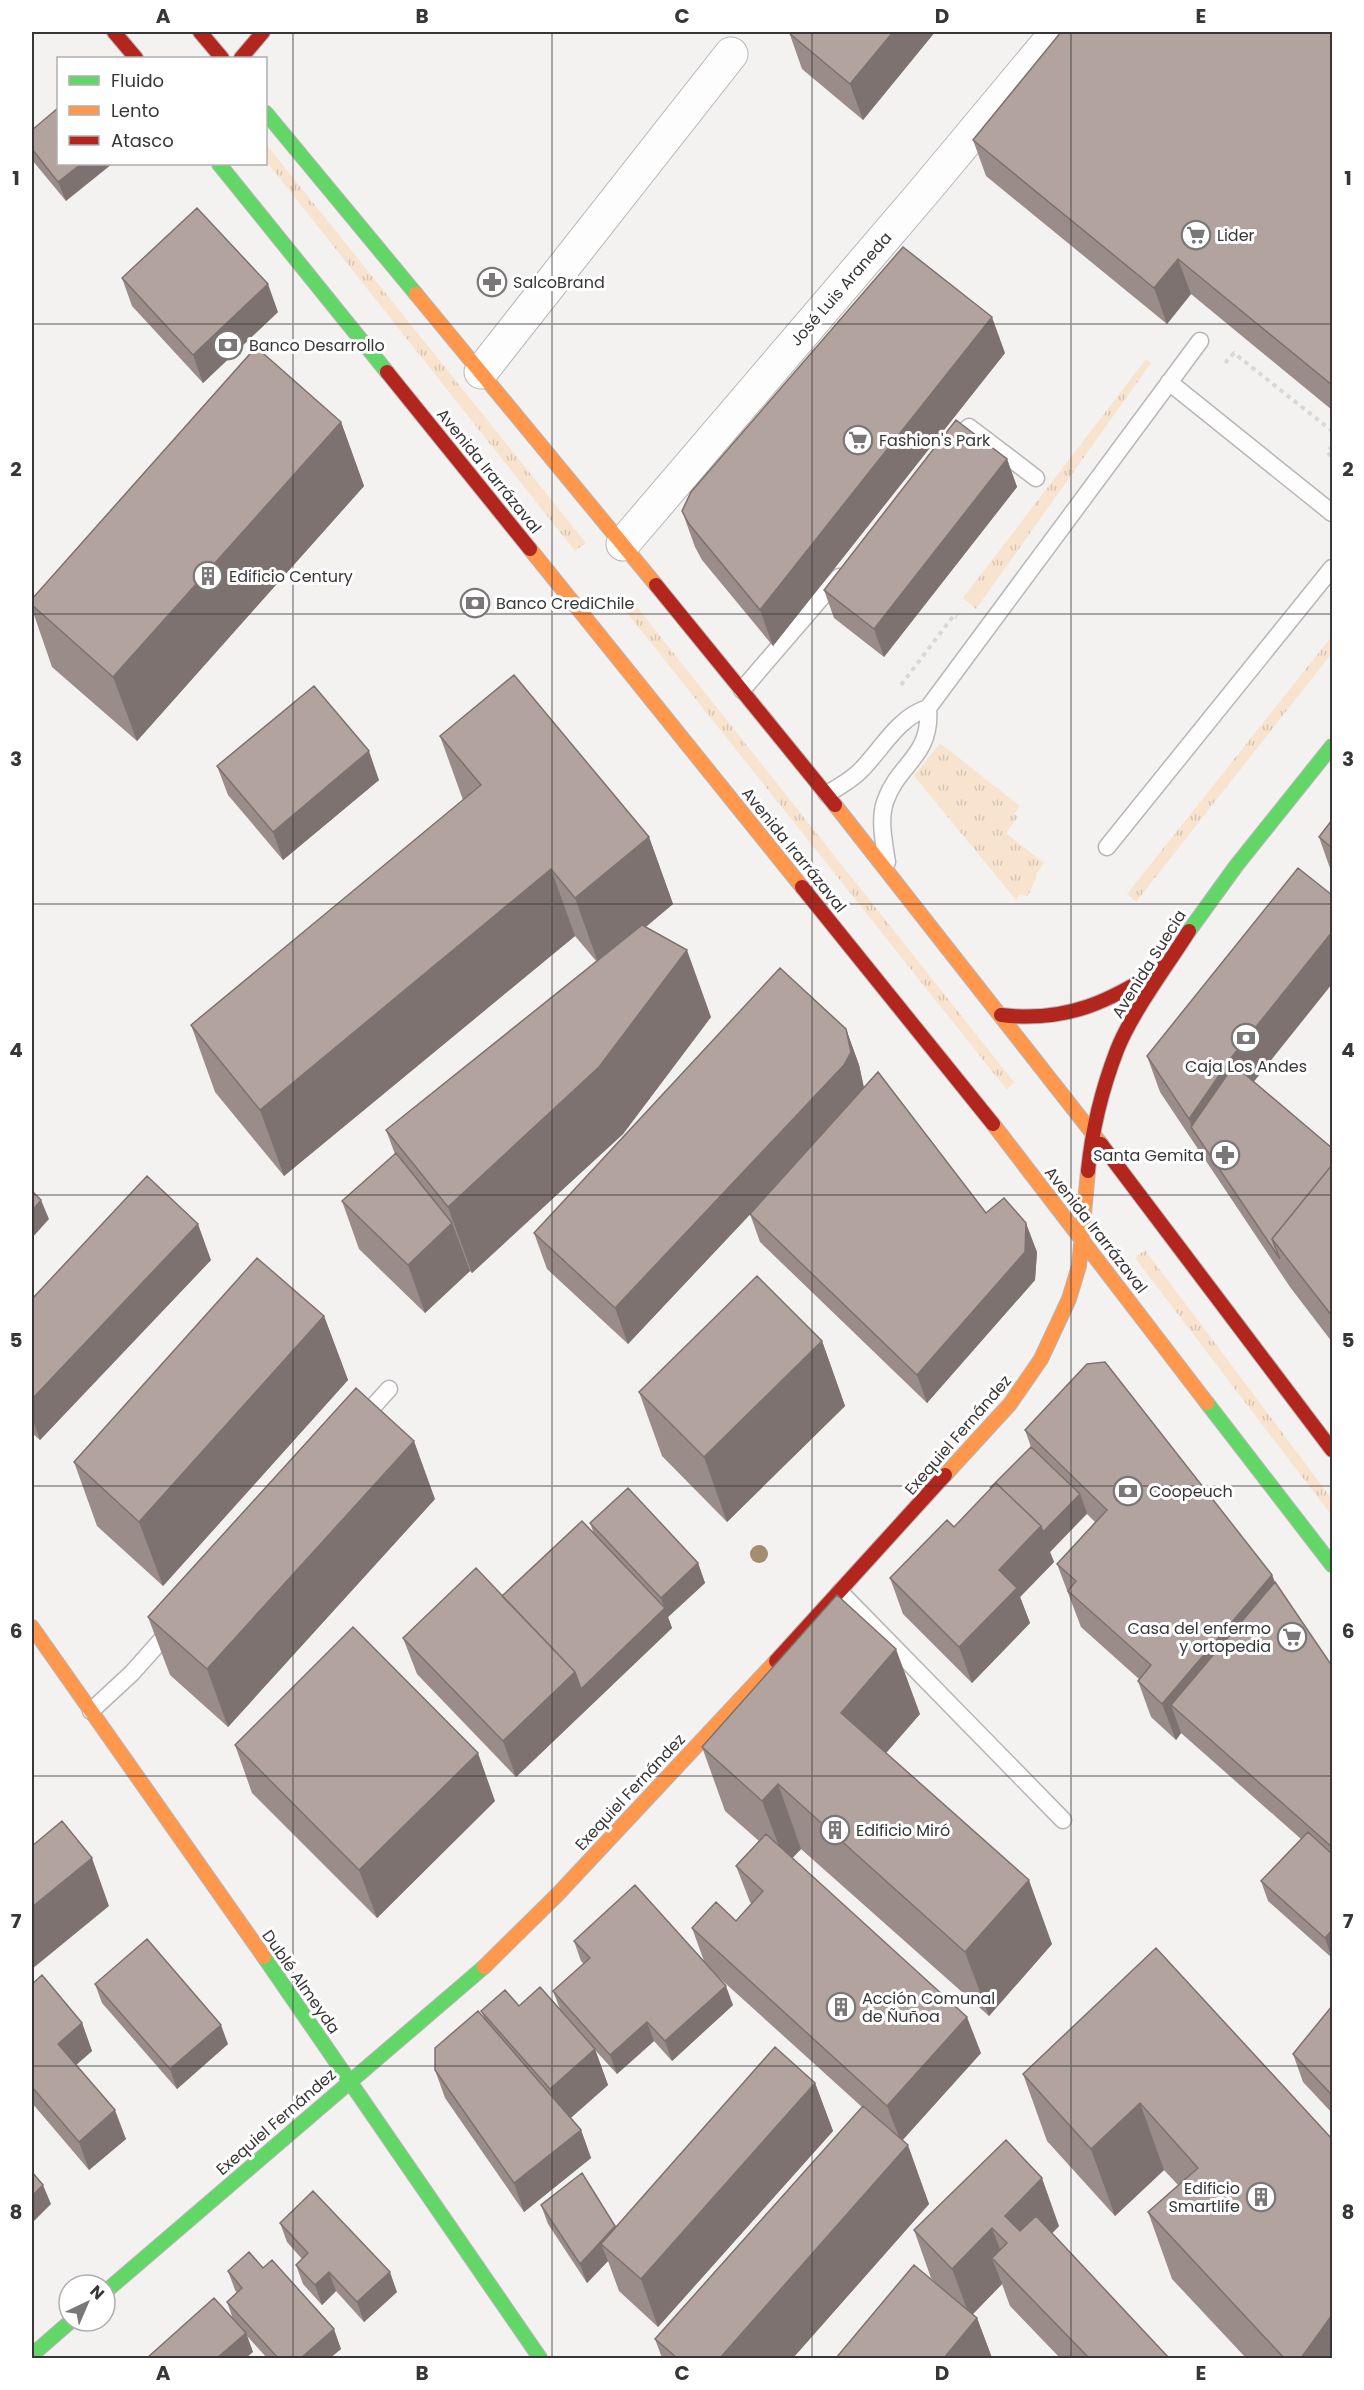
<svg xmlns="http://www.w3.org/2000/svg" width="1364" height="2390" font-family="Poppins,sans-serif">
	<defs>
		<pattern id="grass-tufts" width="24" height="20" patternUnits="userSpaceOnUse" patternTransform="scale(1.5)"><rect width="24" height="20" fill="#f8e4ce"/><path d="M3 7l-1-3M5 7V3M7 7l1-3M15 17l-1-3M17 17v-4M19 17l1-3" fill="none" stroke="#d5c4b2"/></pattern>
	</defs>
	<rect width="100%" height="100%" fill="#f4f1f1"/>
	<!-- grass -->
	<path fill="url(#grass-tufts)" d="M266,144L586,543L575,551L266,161Z
		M1146,359L1151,363L976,609L963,598Z
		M633,602L1014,1082L1007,1090L624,609Z
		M1332,636V653L1136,902L1127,894Z
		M940,743L1020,806L1014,814L1018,817L1006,833L1044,863L1036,874L1037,876L1028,896L1019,895L1016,900L914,776Z
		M1145,1250L1332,1499V1516L1135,1258Z"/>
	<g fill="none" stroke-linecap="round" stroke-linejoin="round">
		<!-- lane casing -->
		<g stroke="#b8b6b6" stroke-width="19">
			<path id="lane" d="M1169,382L1332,513
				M954,444L969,427L1036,478
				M742,690L839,577
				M827,794C838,787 852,780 861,770C882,749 898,717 928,708L1200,341
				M1107,847L1332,568
				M887,862C884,843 879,820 885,802C898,763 932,757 928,708
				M361,1420L389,1389
				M840,1592L1063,1820
				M91,1711L132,1673L172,1628"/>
		</g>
		<!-- street casing -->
		<g stroke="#b8b6b6" stroke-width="35">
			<path id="street" d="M481,372L731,54
				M623,544L927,188L1057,32"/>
		</g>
		<!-- fast casing -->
		<g stroke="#b8b6b6" stroke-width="16">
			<path id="fast" d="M266,113L416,294
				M219,164L387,372
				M1189,931L1236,866L1332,746
				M1207,1403L1332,1565
				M264,1957L540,2358
				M105,2292L484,1967
				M32,2355L71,2321"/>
		</g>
		<!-- slow casing -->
		<g stroke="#b8b6b6" stroke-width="16">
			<path id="slow" d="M416,294L656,585
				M530,549L802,887
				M835,805L1101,1144
				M993,1124L1207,1403
				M945,1475L1010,1404L1041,1359L1069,1299L1079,1266L1088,1171
				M32,1627L264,1957
				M484,1967L558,1894L776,1661"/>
		</g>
		<!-- jam casing -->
		<g stroke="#b8b6b6" stroke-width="16">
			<path id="jam" d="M114,32L136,58
				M200,32L222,58
				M241,58L263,32
				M387,372L530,549
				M656,585L835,805
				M802,887L993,1124
				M1001,1015C1067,1023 1111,1001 1165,966
				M1101,1144L1332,1450
				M1088,1171C1092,1130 1102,1089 1117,1050C1132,1012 1167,966 1189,931
				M776,1661L945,1475"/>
		</g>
		<!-- path -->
		<path stroke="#d9d8d8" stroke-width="4" stroke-dasharray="4.5 4.5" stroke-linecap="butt" d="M1225,363L1234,353L1332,431
			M1332,446L1327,452L1332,457
			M901,685L954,615L957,617"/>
		<!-- lane -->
		<use href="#lane" stroke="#fdfdfd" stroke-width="16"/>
		<!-- street -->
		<use href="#street" stroke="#fdfdfd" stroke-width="33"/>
		<!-- fast -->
		<use href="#fast" stroke="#63d668" stroke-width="14"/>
		<!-- slow -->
		<use href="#slow" stroke="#ff974d" stroke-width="14"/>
		<!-- jam -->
		<use href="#jam" stroke="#b3261e" stroke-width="14"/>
	</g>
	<!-- trees -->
	<circle fill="#a28d70" cx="759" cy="1554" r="9"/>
	<!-- wall -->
	<path fill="#9a8c88" d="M789,32H935L863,120L802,69Z
		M1332,32V410L1191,294L1167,324L986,176L973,140Z
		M58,108L66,201L32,160V130Z
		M122,278L278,312L203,383L132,306Z
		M1005,353L773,646L702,560L695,547L682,511Z
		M341,422L364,486L137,741L52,667L32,609V599Z
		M1007,459L1017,487L884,657L834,618L824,590Z
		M440,736L649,837L673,904L646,927L711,1017L623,1134L472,1273L470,1271L425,1313L359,1249L342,1201L395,1154L386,1130L597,962L575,936L284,1176L215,1092L191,1025L463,800Z
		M217,766L379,780L283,860L228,795Z
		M1332,820V874L1319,837Z
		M846,1029L859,1065L864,1088L986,1213L1037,1252L1035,1280L927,1403L760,1242L750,1214L628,1344L547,1269L534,1233Z
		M1147,1056L1254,1082L1332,1148V1342L1290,1287L1160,1092Z
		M211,1260L40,1440L32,1433V1299Z
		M324,1316L348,1380L163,1586L97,1526L74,1462Z
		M822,1341L845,1406L727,1522L662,1456L639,1392Z
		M1025,1430L1272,1575L1275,1582L1332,1666V1958L1268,1901L1261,1881L1301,1839L1181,1733L1176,1740L1151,1717L1138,1681L1139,1679L1081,1627L1057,1564L1095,1522L1087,1514L1050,1552L1054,1562L1020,1597L1030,1623L972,1683L903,1614L890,1578L954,1527L1031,1447Z
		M435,1499L228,1727L170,1675L148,1617Z
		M590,1523L698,1563L705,1583L668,1617L672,1628L516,1777L417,1674L403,1638L502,1596L594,1534Z
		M920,1714L886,1753L1052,1944L989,2016L801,1849L792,1858L981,2053L902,2140L929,2204L793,2358H662L655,2339L862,2107L714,1973L733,2005L672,2061L654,2041L617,2074L595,2050L608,2085L570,2118L581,2130L591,2158L524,2212L445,2098L435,2070L484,2017L481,2011L519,2006L560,2009L553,1991L584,1964L581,1961L574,1941L704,1961L692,1928L736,1921L752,1904L750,1902L736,1866L759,1841L725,1811L702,1747Z
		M235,1745L495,1801L377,1918L252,1793Z
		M32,1984L82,2023L92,2051L76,2065L126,2139L89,2170L32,2103Z
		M95,1984L228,2044L177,2089L102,2003Z
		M1332,2006V2113L1303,2082L1293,2054Z
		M1023,2074L1332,2139V2358H1246L1172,2279L1148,2212L1178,2185L1164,2170L1115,2216L1047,2141Z
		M815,2083L833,2131L658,2327L619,2291L608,2261L587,2283L548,2224L541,2205L615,2226V2228Z
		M280,2223L397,2292L364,2322L336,2291L322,2305L303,2284L296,2265L302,2259L287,2242Z
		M1059,2226L1052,2233L1169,2358H1060L1010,2306L1002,2284L973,2314L977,2318L992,2358H836L941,2288L931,2278L914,2230Z
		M263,2268L341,2349L330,2358H267L247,2336L253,2352L233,2319L227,2302L237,2293L235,2290L228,2271Z"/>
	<!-- shaded-wall -->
	<path fill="#7d726f" d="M893,32H935L863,120L850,84Z
		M81,164H112L66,201L58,182Z
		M1178,259L1191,294L1167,324L1154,288Z
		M268,284L278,312L203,383L193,355Z
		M992,317L1005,353L773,646L760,610Z
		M341,422L364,486L137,741L113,677Z
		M1007,459L1017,487L884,657L874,629Z
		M369,751L379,780L283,860L273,832Z
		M649,837L673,904L599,965L575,898Z
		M551,869L575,936L284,1176L260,1110Z
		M1332,932V984L1244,1094L1192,1127L1189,1119L1231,1058Z
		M687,950L711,1017L623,1134L472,1273L448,1207Z
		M846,1029L859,1065L864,1088L857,1101L628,1344L615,1308Z
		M41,1200L49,1219L32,1238V1211Z
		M452,1223L470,1271L425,1313L408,1265Z
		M1026,1223L1037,1252L1035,1280L927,1403L917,1375Z
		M198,1224L211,1260L40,1440L32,1418V1399Z
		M324,1316L348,1380L163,1586L139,1522Z
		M822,1341L845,1406L727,1522L704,1457Z
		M414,1441L435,1499L228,1727L207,1669Z
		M1080,1494L1087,1513L1050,1552L1054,1562L1020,1597L1030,1623L972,1683L959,1647L999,1570L1041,1526Z
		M698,1563L705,1583L668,1617L672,1628L516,1777L503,1741L575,1672L664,1608L661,1598Z
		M1272,1575L1285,1611L1171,1705L1181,1733L1176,1740L1162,1704Z
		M896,1649L920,1714L865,1777L841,1713Z
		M478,1753L495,1801L377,1918L359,1870Z
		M778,1784L801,1849L786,1865L762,1801Z
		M92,1858L109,1906L32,1969V1907Z
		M1029,1880L1052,1944L989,2016L965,1952Z
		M1332,1930V1958L1325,1938Z
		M726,1986L733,2005L672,2061L665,2041Z
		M967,2017L981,2053L901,2142L887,2106Z
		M647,2022L654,2041L617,2074L610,2055Z
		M82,2023L92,2051L68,2072L58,2044Z
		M221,2025L228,2044L177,2089L170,2069Z
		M595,2049L608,2085L563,2125L550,2089Z
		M815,2083L833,2131L658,2327L641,2279Z
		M1140,2103L1164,2170L1115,2216L1091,2149Z
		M115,2110L126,2139L89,2170L79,2142Z
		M581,2130L591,2158L524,2212L514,2183Z
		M908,2145L929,2204L793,2358H720Z
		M1042,2178L1059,2226L1023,2264L1005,2216Z
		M43,2185L51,2204L32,2223V2196Z
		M615,2226L622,2245L601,2244L608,2261L587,2283L580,2264Z
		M992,2228L1010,2276L992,2258L1002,2284L970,2317L952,2269Z
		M329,2272L336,2291L322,2305L315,2285Z
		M390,2272L397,2292L364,2322L357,2302Z
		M1332,2315V2358H1301Z
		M977,2318L992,2358H944Z
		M334,2329L341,2349L330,2358H301Z
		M246,2333L253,2352L246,2358H217Z"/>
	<!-- building -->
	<path fill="#b3a39e" stroke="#7d726f" stroke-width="1.5" d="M789,32H893L850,84L789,33Z
		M1061,32H1332V385L1178,259L1154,288L973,140Z
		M58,108V164H81L58,182L32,149V130Z
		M197,208L268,284L193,355L122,278Z
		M903,247L992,317L760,610L689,524L682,511L691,492Z
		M256,347L341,422L113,677L32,605V599Z
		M956,420L1007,459L874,629L824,590Z
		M514,675L649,837L575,898L551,869L260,1110L191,1025L481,785L440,736Z
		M314,686L369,751L273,832L217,766Z
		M1332,820V848L1319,837Z
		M1298,868L1332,895V932L1231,1058L1189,1119L1147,1056Z
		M642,925L687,950L599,1067L448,1207L386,1130Z
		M780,968L846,1029L851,1052L844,1065L615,1308L534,1233Z
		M1234,1065L1332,1148V1165L1272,1239L1280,1259L1191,1127Z
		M878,1072L986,1213L1004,1198L1026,1223L1025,1252L917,1375L750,1214Z
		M396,1153L452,1223L408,1265L342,1201Z
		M1332,1165V1316L1272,1239Z
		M147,1176L198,1224L32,1399V1299Z
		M32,1191L41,1200L32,1211Z
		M257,1258L324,1316L139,1522L74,1462Z
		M757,1276L822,1341L704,1457L639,1392Z
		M1105,1362L1272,1575L1162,1704L1138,1681L1151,1665L1068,1591L1076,1581L1057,1564L1107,1510L1025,1430L1087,1364Z
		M356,1388L414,1441L207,1669L148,1617Z
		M1031,1447L1080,1494L1043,1532L1041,1526L996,1483L990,1488Z
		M996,1483L1041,1526L999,1570L1017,1588L959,1647L890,1578L947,1520L954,1527Z
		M628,1488L698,1563L661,1598L590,1523Z
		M582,1521L665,1608L581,1689L575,1672L502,1596Z
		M476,1568L575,1672L503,1741L403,1638Z
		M1275,1582L1332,1666V1847L1171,1705Z
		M837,1595L896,1649L841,1713L1029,1880L965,1952L778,1784L762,1801L702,1747Z
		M353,1627L478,1753L359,1870L235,1745Z
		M62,1821L92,1858L32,1907V1846Z
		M1308,1832L1332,1854V1930L1325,1938L1261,1881Z
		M766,1834L967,2017L887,2106L692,1928L716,1902L736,1921L763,1891L736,1866Z
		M635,1885L726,1986L665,2041L647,2022L610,2055L553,1991L590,1958L574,1941Z
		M147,1939L221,2025L170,2069L95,1984Z
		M1156,1948L1332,2139V2315L1301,2358H1284L1148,2212L1198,2168L1140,2103L1091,2149L1023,2074Z
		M42,1975L82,2023L58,2044L115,2110L79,2142L32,2087V1984Z
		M540,1987L595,2049L550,2089L481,2011L505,1990L519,2006Z
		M1332,2006V2095L1293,2054Z
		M478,2011L581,2130L514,2183L435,2070V2048Z
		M775,2047L815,2083L641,2279L601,2244Z
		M863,2106L908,2145L720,2358H677L655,2339Z
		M1006,2140L1042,2178L1005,2216L1020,2231L1036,2216L1169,2358H1089L992,2258L1007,2243L992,2228L952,2269L914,2230Z
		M32,2172L43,2185L32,2196Z
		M582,2173L615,2226L580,2264L541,2205Z
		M313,2191L390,2272L357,2302L329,2272L315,2285L296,2265L308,2253L280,2223Z
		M249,2252L263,2268L272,2260L334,2329L301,2358H278L227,2302L242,2288L228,2271Z
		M914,2265L977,2318L944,2358H836Z
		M214,2298L246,2333L217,2358H147Z"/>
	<!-- grid -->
	<path fill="none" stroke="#383637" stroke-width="1.5" stroke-opacity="0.55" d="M293,32V2358M552,32V2358M812,32V2358M1071,32V2358M32,324H1332M32,614H1332M32,904H1332M32,1195H1332M32,1486H1332M32,1776H1332M32,2066H1332"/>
	<!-- icons -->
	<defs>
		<g id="supermarket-ring" transform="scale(1.5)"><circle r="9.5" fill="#fff" stroke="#7a7778" stroke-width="1.5"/><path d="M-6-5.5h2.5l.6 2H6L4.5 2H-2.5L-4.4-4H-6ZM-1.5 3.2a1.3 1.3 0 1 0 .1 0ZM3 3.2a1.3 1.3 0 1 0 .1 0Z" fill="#7a7778"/></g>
		<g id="pharmacy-ring" transform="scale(1.5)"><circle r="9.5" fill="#fff" stroke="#7a7778" stroke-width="1.5"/><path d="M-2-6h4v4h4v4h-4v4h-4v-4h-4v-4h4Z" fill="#7a7778"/></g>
		<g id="bank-ring" transform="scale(1.5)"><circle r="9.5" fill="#fff" stroke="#7a7778" stroke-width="1.5"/><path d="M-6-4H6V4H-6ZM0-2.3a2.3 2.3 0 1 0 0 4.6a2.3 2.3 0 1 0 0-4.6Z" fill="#7a7778"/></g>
		<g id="building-ring" transform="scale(1.5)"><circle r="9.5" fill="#fff" stroke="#7a7778" stroke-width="1.5"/><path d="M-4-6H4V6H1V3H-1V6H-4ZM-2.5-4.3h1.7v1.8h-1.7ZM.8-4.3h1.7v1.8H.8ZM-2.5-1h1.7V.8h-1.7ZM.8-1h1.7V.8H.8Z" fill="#7a7778"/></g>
	</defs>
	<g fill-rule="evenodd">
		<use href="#supermarket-ring" x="1196" y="235"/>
		<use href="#pharmacy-ring" x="492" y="282"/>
		<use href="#bank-ring" x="228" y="345"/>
		<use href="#supermarket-ring" x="858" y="440"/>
		<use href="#building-ring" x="208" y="576"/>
		<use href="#bank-ring" x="475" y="603"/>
		<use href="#bank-ring" x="1246" y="1038"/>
		<use href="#pharmacy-ring" x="1225" y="1155"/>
		<use href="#bank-ring" x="1128" y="1491"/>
		<use href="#supermarket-ring" x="1292" y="1637"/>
		<use href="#building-ring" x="835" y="1830"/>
		<use href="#building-ring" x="841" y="2007"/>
		<use href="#building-ring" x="1261" y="2197"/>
	</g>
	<g text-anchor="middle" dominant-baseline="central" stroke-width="6" stroke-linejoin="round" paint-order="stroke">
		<!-- poi labels -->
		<g font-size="16" fill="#383637" stroke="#fff" text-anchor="start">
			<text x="1217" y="235">Lider</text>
			<text x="513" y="282">SalcoBrand</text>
			<text x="249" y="345">Banco Desarrollo</text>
			<text x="879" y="440">Fashion's Park</text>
			<text x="229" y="576">Edificio Century</text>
			<text x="496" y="603">Banco CrediChile</text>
			<text x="1246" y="1066" text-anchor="middle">Caja Los Andes</text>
			<text x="1204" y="1155" text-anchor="end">Santa Gemita</text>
			<text x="1149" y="1491">Coopeuch</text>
			<text x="1271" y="1628" text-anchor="end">Casa del enfermo<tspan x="1271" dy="18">y ortopedia</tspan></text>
			<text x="856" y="1830">Edificio Miró</text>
			<text x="862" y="1998">Acción Comunal<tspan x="862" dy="18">de Ñuñoa</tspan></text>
			<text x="1240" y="2188" text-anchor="end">Edificio<tspan x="1240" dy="18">Smartlife</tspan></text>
		</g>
		<!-- street labels -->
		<g font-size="16" fill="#383637" stroke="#fff">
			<text transform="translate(841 289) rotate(-49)">José Luis Araneda</text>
			<text transform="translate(489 471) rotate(51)">Avenida Irarrázaval</text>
			<text transform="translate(794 850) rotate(51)">Avenida Irarrázaval</text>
			<text transform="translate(1149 964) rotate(-58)">Avenida Suecia</text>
			<text transform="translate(1096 1230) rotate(52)">Avenida Irarrázaval</text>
			<text transform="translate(958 1435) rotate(-49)">Exequiel Fernández</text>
			<text transform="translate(630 1792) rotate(-47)">Exequiel Fernández</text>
			<text transform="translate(301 1982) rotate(55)">Dublé Almeyda</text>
			<text transform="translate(276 2122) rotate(-41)">Exequiel Fernández</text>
		</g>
	</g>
	<!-- border -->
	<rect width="1364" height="2390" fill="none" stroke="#ffffff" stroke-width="66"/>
	<!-- legend -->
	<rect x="57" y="57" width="210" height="108" fill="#ffffff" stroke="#afafaf" stroke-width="1.5"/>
	<rect x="69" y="76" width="30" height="9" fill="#63d668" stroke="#afafaf" stroke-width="1.5"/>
	<text x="111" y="87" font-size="18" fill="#383637">Fluido</text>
	<rect x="69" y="106" width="30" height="9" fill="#ff974d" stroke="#afafaf" stroke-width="1.5"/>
	<text x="111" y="117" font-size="18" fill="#383637">Lento</text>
	<rect x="69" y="136" width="30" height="9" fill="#b3261e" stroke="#afafaf" stroke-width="1.5"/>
	<text x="111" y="147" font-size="18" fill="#383637">Atasco</text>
	<!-- north arrow -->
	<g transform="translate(87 2303) rotate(44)"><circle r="28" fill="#ffffff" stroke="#afafaf" stroke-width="1.5"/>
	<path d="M0-4.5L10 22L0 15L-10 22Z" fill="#7a7778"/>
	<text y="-9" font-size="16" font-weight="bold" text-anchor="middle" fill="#383637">N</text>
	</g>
	<rect x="33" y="33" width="1298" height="2324" fill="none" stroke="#383637" stroke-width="2"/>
	<g font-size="20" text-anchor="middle" font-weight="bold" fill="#383637">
		<text x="163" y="23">A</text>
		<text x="422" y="23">B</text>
		<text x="682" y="23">C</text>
		<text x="942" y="23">D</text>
		<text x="1201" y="23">E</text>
		<text x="16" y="185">1</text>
		<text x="1348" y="185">1</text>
		<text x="16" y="476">2</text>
		<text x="1348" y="476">2</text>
		<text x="16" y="766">3</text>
		<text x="1348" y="766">3</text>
		<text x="16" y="1057">4</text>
		<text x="1348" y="1057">4</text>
		<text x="16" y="1347">5</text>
		<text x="1348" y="1347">5</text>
		<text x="16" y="1638">6</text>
		<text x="1348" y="1638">6</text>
		<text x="16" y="1928">7</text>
		<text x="1348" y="1928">7</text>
		<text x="16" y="2219">8</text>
		<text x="1348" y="2219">8</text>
		<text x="163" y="2380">A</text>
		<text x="422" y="2380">B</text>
		<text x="682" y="2380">C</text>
		<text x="942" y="2380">D</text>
		<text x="1201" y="2380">E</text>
	</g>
</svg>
